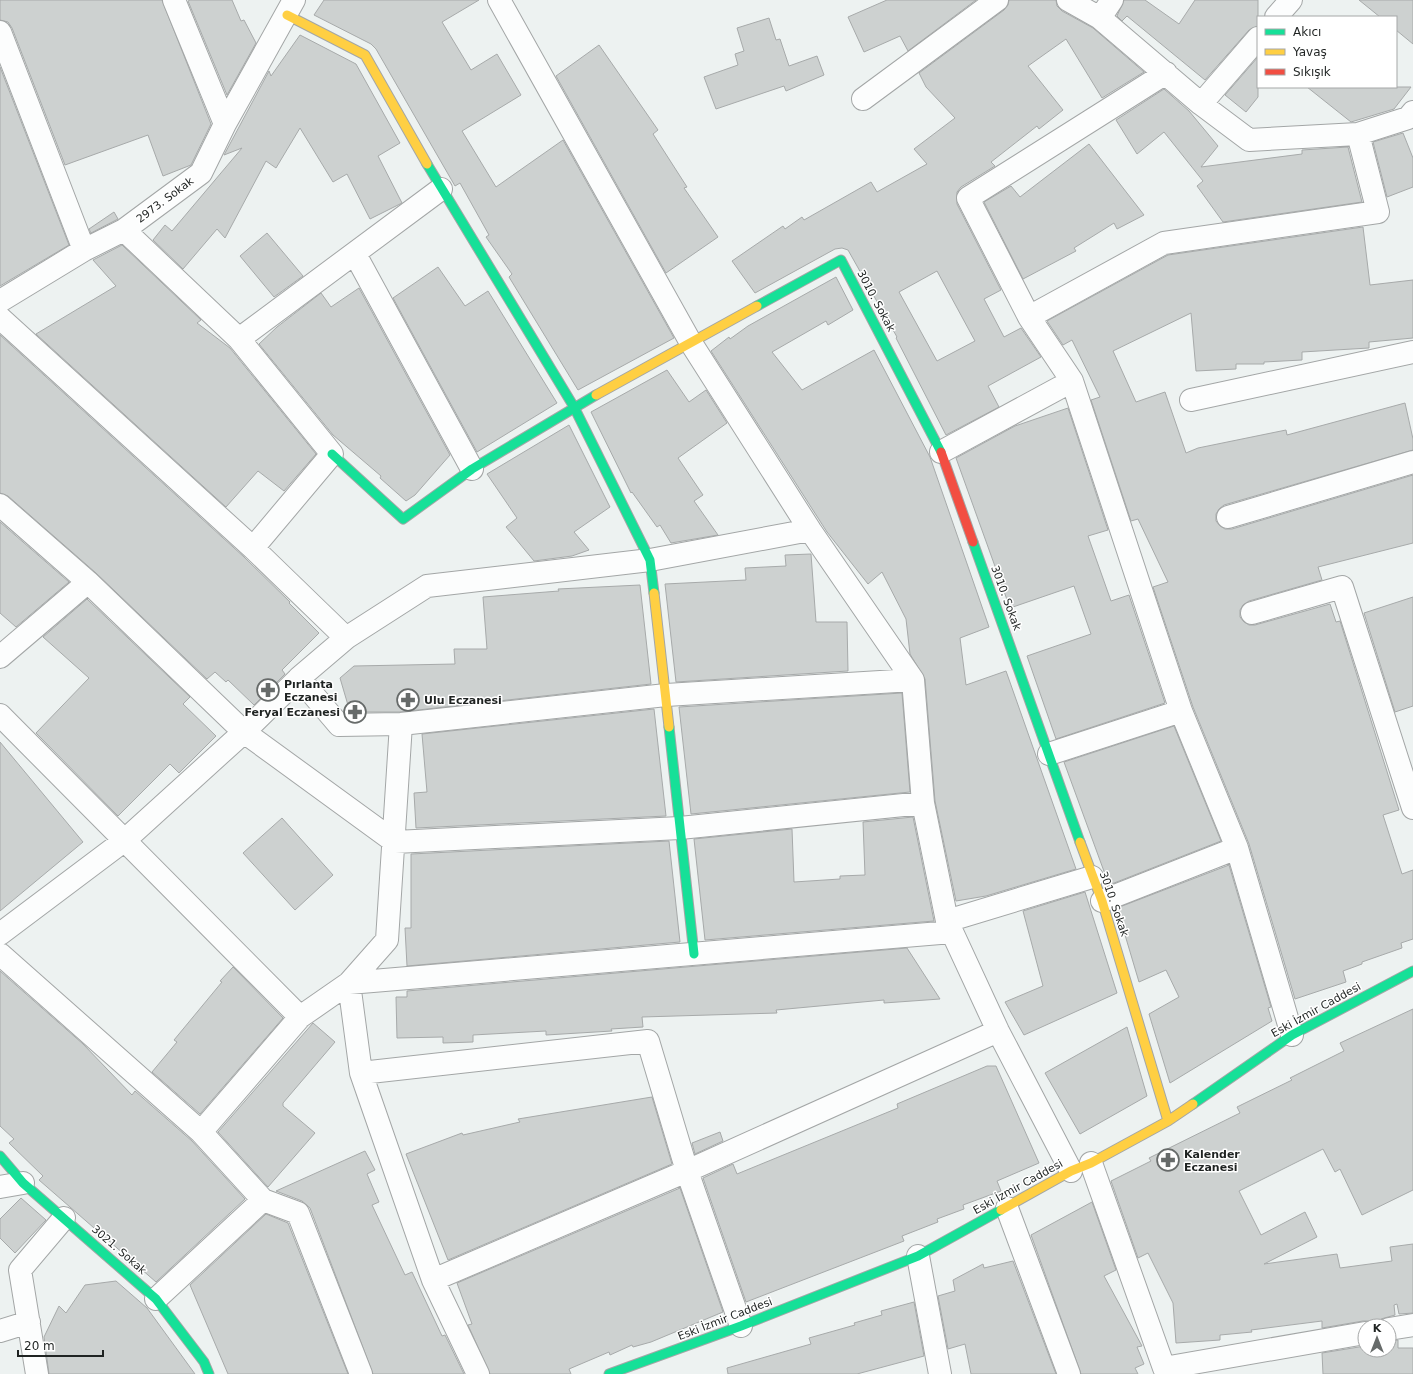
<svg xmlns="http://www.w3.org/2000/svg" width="1413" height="1374" font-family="'DejaVu Sans',sans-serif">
	<rect width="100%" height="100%" fill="#edf2f1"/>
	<!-- building -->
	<path fill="#cdd1d0" stroke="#a7aaaa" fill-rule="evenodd" d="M0,0H162L211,124L191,165L163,176L148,135L65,165L12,28L8,22L0,20Z
		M190,0H232L241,21L244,20L256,43L227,95L188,1Z
		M324,0H479L442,22L471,70L497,54L521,95L462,131L496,187L563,140L674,338L578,390L509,277L512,274L486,237L489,235L460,183L455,186L376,49L371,44L314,15Z
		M887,0H976L908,51L900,36L864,52L848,17Z
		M1009,0H1056L1057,6L1062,11L1093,28L1144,72L1102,98L1066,39L1028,66L1063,110L1039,129L1037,126L991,162L995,166L961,187L957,192V204L1001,290L984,299L1004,337L1021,328L1041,357L988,386L999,407L946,435L896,338L897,337L848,250L842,248L835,249L755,293L732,261L783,226L785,229L802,217L804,220L871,182L877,192L927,164L914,149L955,118L926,87L919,73L1004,10L1008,5ZM937,271L975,341L937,361L899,292Z
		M1124,0H1145L1179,24L1195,0H1258V26L1249,30L1205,80L1127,16L1122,21L1117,16Z
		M1359,0H1413V44L1396,30V17H1380Z
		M769,18L776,40L780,39L789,66L817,56L824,75L786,91L784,86L716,109L704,77L738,65L735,54L744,51L737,28Z
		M300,35L356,64L400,143L378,156L402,203L370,219L347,174L333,182L300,128L276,168L266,161L225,238L217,229L183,269L153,240L165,225L172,231L242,148L224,155L269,71L271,76Z
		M599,45L658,130L653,134L687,187L684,188L718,237L666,273L556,76Z
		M1258,57V97L1246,112L1225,95Z
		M0,67L69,245L0,286Z
		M1307,87H1411L1394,109L1351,122Z
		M1164,89L1189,111L1218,146L1201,167L1302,154V150L1348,147L1362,202L1223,222L1197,186L1203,181L1164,132L1137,154L1116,120Z
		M1403,133L1413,158V187L1387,197L1373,142Z
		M1089,144L1144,215L1117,229L1114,223L1074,248L1076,251L1023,279L984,202L1011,186L1020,197Z
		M114,212L118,219L91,233L89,229Z
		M1363,227L1370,285L1413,280V338L1369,342V348L1302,352V360L1264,362V364H1236V369L1196,371L1191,313L1113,351L1136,402L1165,392L1186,453L1198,448L1286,430L1287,435L1405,403L1413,439V450L1224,505L1219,509L1216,514V521L1220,526L1225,529H1232L1413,475V543L1318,567L1322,580L1249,601L1243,605L1240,610V617L1244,622L1249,625H1255L1330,604L1336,622L1340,621L1399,810L1383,815L1402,874L1413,870V939L1401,943L1402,948L1362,962V964L1343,971L1346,982L1295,999L1249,844L1193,707L1153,587L1168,582L1138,519L1131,521L1091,400L1100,397L1072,340L1063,345L1047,321L1168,255Z
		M267,233L303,276L274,297L240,256Z
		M122,245L201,320L197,323L230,348L316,454L284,491L258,471L226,507L36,334L116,286L93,260Z
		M438,267L465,306L488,291L557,403L477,452L393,298Z
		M836,277L853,310L828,325L826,321L772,352L802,390L874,350L930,457L989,627L960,638L966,685L1006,671L1076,869L986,896L956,901L935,801L925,679L910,654L906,619L882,572L868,584L827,532L711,351L729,337L730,339L748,326Z
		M359,288L450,455L415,495L406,501L380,478L381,476L333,435L259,344L277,327L321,293L331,307Z
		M0,335L244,557L290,602L289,603L319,633L282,670L285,674L254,705L228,680L226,682L215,672L207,679L96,573L8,496L0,493Z
		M667,370L689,402L706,390L727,423L678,458L703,495L694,501L718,535L671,543L660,525L657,527L632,492L631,493L591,412Z
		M1068,408L1108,530L1088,536L1111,601L1129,595L1165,703L1056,739L1027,656L1091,634L1074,586L1010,608L956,458L1015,426Z
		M569,425L610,507L574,532L589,550L572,556L534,561L506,527L517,518L487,474Z
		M0,522L69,582L16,627L0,613Z
		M811,554L816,622H847L848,671L676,682L665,584L746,580L745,568L786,566L785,555Z
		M640,585L651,684L400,712H350L340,678L354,666L455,664L454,649H487L483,597L559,591L558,589Z
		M1413,597V706L1395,712L1364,613Z
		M87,599L190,697L183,704L216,736L179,773L170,764L118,816L36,733L89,678L43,637Z
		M902,693L910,792L691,814L679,707Z
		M654,709L666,816L416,828L414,793L427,792L422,734Z
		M1174,726L1221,841L1109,885L1064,762Z
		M0,742L83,842L0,911Z
		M913,817L934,921L705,940L694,839L792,829L794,882L840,879V876L865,875L863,822Z
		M282,818L333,875L295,910L243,853Z
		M669,841L680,942L407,966L405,928H411V854Z
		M1229,865L1271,1007L1268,1008L1272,1021L1170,1083L1149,1014L1179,997L1166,970L1139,982L1117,908Z
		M1085,892L1117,993L1024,1035L1005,1002L1043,986L1023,911Z
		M907,948L940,999L884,1003V1000L776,1010L777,1013L642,1017L643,1027L611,1029L612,1031L546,1035V1031L473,1035V1042L443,1043V1037L397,1038L396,997H407V991Z
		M233,967L283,1018L200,1114L152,1072L177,1042L174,1040L222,982L220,981Z
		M0,971L83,1044L132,1095L135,1091L192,1141L245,1199L156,1282L39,1180L43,1176L9,1143L14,1139L0,1126Z
		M1413,1009V1190L1362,1215L1340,1169L1335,1172L1323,1149L1239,1191L1261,1235L1305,1212L1317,1237L1264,1264L1337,1254L1340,1268L1392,1261L1390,1247L1413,1244V1313L1399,1314L1397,1304L1394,1305L1395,1315L1381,1319L1377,1326L1370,1321H1363L1322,1328V1321L1251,1330L1252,1332L1220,1335V1340L1176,1343L1173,1303L1148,1253L1138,1258L1111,1181L1151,1161L1149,1158L1240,1113L1237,1107L1292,1080L1290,1078L1344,1051L1340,1043Z
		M313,1023L335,1042L283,1103V1106L315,1133L268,1187L218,1132Z
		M1127,1027L1147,1096L1080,1134L1045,1073Z
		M987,1066H996L1039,1163L997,1181L1001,1191L963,1205L964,1209L937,1219L938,1222L902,1236L904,1241L746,1302L703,1178L733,1164L737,1174L898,1108L897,1104Z
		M652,1097L672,1164L448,1260L406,1154L462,1133L463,1135L520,1122L518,1119Z
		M720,1132L723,1141L695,1154L692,1143Z
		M365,1151L375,1170L367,1174L379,1202L372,1205L405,1275L412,1272L442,1336L445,1335L464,1374H373L310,1208L302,1201L276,1191Z
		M680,1188L723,1312L651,1342L633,1347L632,1345L610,1355L609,1352L569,1369L571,1374H490L468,1325L472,1324L457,1283Z
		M21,1198L46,1220L15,1253L0,1238V1219Z
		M1092,1202L1116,1270L1104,1276L1142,1346L1137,1347L1144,1364L1135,1368L1138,1374H1081L1031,1235Z
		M266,1214L288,1223L348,1374H228L190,1285Z
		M1013,1261L1056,1374H971L965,1344L948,1349L938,1296L955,1291L953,1280L983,1264L984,1268Z
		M116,1281L147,1308L195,1374H49L44,1337L59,1306L66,1313L85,1285Z
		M914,1302L924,1356L857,1374H728L727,1368L811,1344L809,1338L855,1325L854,1323L882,1315L881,1311Z
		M1398,1340V1348H1413V1374H1323L1322,1353L1365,1346V1350H1389V1341Z"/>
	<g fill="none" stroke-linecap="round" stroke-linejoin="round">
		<!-- street casing -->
		<g stroke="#a3a6a6" stroke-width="24">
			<path id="street" d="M174,0L225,124
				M499,0L691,343L810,530L913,680L923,803L947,921L998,1031L1071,1171
				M1068,0L1100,18L1201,104L1249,140L1358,134L1408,118L1413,112
				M1276,17L1291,0
				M1100,18L1112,0
				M0,32L84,250
				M1166,73L968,198L1029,317L1072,381L1181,711L1237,848L1292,1035
				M863,99L997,0
				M1201,104L1258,38
				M124,230L239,339L332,454L253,548
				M355,254L472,469
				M0,301L84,250L124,230L201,173L225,124L294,0
				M1029,317L1164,243L1378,212L1358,134
				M0,318L253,548L346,638
				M239,339L441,189
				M1191,400L1413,352
				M941,452L1072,381
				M0,505L88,582L244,732L395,842L680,828L923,803
				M1228,517L1413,462
				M1252,613L1342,587L1413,808
				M0,657L88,582
				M299,678L339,725L401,724L666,695L913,680
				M0,715L300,1017
				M1049,754L1181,711
				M1102,901L1237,848
				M947,921L1092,877
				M0,934L125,840L244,732L299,678L346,638L427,586L650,560L810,530
				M0,954L201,1132L263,1200
				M361,1073L648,1041L687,1171L741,1326
				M201,1132L300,1017L349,983L387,940L401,724
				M1091,1163L1164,1368L1365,1333
				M0,1187L23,1183
				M1007,1208L1069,1374
				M918,1256L940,1374
				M433,1280L687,1171L998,1031
				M156,1299L263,1200L298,1213L361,1374
				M1389,1329L1413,1325
				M0,1331L29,1322
				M37,1374L20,1270L64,1218
				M478,1374L433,1280L361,1073L349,983L952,932"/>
		</g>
		<!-- fast casing -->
		<g stroke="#a3a6a6" stroke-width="11">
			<path id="fast" d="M427,164L574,407L650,560L654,593
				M757,306L841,260L941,452
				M332,454L403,519L472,469L596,395
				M973,542L1080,842
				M669,727L694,954
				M1193,1104L1292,1035L1413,971
				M0,1156L23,1183L156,1299L204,1362L209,1374
				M609,1374L741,1326L918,1256L1001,1210"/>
		</g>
		<!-- slow casing -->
		<g stroke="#a3a6a6" stroke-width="11">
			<path id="slow" d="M287,15L365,55L427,164
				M596,395L757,306
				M654,593L669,727
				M1080,842L1102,901L1168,1121
				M1001,1210L1071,1171L1091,1163L1168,1121L1193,1104"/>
		</g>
		<!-- jam casing -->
		<g stroke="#a3a6a6" stroke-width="11">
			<path id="jam" d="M941,452L973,542"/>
		</g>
		<!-- street -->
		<use href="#street" stroke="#fcfdfd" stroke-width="22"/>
		<!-- fast -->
		<use href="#fast" stroke="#16e098" stroke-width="9"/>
		<!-- slow -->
		<use href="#slow" stroke="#ffcf43" stroke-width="9"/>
		<!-- jam -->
		<use href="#jam" stroke="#f24e42" stroke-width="9"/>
	</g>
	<!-- icons -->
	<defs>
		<g id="pharmacy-ring" transform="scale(1.15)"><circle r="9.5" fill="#fff" stroke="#676b6a" stroke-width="1.5"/><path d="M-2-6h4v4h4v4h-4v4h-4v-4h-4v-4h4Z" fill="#676b6a"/></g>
	</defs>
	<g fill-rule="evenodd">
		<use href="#pharmacy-ring" x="268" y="690"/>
		<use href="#pharmacy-ring" x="408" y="700"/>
		<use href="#pharmacy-ring" x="355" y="712"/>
		<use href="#pharmacy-ring" x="1168" y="1160"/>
	</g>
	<g text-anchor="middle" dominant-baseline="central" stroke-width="3" stroke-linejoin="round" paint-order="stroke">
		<!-- street labels -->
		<g font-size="11" fill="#1f2322" stroke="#fff">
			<text transform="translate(165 200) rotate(-37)">2973. Sokak</text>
			<text transform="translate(876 301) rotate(62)">3010. Sokak</text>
			<text transform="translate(1006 598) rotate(70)">3010. Sokak</text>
			<text transform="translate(1114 904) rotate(71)">3010. Sokak</text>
			<text transform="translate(1316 1010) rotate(-29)">Eski İzmir Caddesi</text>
			<text transform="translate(1018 1187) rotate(-29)">Eski İzmir Caddesi</text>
			<text transform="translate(119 1250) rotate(41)">3021. Sokak</text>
			<text transform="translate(725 1319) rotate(-21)">Eski İzmir Caddesi</text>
		</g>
		<!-- poi labels -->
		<g font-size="11" font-weight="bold" fill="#1f2322" stroke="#fff" text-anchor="start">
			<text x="284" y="684">Pırlanta<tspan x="284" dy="13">Eczanesi</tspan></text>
			<text x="424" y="700">Ulu Eczanesi</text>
			<text x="340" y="712" text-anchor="end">Feryal Eczanesi</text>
			<text x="1184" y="1154">Kalender<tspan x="1184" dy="13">Eczanesi</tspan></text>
		</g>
	</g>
	<!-- legend -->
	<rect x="1257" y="16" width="140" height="72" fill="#ffffff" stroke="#a5a7a7"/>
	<rect x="1265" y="29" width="20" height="6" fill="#16e098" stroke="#a5a7a7"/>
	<text x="1293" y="36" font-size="12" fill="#1f2322">Akıcı</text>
	<rect x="1265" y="49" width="20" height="6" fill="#ffcf43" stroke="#a5a7a7"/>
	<text x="1293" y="56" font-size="12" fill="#1f2322">Yavaş</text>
	<rect x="1265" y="69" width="20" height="6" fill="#f24e42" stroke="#a5a7a7"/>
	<text x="1293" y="76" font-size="12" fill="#1f2322">Sıkışık</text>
	<!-- north arrow -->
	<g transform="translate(1377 1338)"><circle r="19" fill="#ffffff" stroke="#a5a7a7"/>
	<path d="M0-3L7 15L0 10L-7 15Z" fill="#676b6a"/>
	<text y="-6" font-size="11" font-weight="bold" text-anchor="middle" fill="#1f2322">K</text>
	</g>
	<!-- scale -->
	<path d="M18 1350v6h85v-6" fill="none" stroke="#1f2322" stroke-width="2"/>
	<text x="24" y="1350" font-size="12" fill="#1f2322" stroke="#ffffff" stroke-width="3" paint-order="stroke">20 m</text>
</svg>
